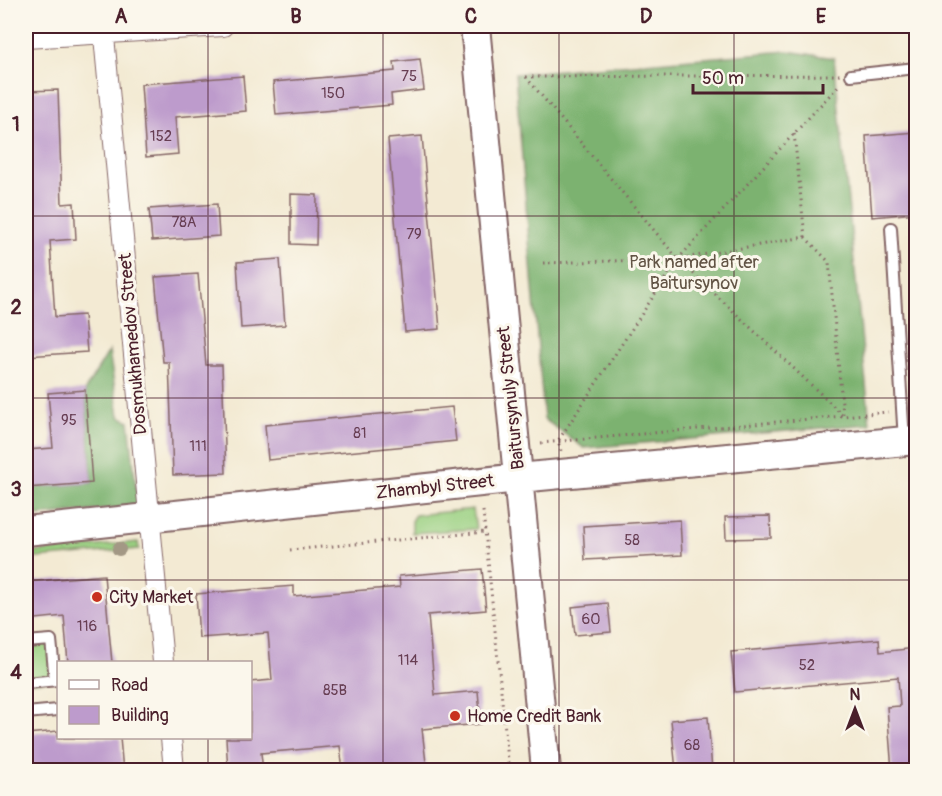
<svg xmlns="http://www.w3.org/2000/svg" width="942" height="796" font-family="Pangolin,sans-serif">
	<rect width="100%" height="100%" fill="#fbf7ec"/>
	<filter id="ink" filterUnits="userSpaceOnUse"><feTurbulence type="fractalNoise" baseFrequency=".0167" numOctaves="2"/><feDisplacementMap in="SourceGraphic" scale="12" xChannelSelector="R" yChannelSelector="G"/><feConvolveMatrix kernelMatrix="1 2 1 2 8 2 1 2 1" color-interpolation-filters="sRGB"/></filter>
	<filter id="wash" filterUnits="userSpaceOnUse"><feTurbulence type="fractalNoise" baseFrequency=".008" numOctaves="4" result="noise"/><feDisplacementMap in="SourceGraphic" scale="24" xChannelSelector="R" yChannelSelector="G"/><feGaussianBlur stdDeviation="1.35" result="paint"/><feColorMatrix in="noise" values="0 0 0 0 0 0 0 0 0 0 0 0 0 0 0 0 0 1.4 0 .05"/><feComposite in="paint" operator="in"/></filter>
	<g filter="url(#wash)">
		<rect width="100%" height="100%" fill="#f3ead3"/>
		<!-- green -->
		<path fill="#9ad081" stroke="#727856" stroke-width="1.5" d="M473,509L476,529L412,533V519L415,515Z
			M138,542L139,549L26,559V553Z
			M51,640L55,680L26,683V642Z"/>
		<!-- forest -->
		<path fill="#7bb26f" stroke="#62684d" stroke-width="1.5" d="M787,51L834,58L870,424L584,448L544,419L515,74Z
			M109,351L119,416L129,421L138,507L26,517V488L92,483L85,390Z"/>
		<g id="blocks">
			<!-- building -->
			<path fill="#bd9bcc" d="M420,59L424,90L391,94L392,105L276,115L273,82L395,71L394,62Z
				M243,76L246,111L175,117L178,154L146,157L141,84Z
				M58,90L62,204L74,203L76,239L50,241L55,317L84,315L87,352L26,356V206H31L29,122H26V91Z
				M916,132V213L872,217L866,136Z
				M422,136L440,329L405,332L388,139Z
				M291,194L317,195L316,245L291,244Z
				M217,204L219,236L152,241L149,209Z
				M280,259L285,325L241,328L237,262Z
				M198,274L206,365H222L226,473L173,475L169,362H163L155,277Z
				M85,390L92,483L26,488V450L53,448L48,393Z
				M452,407L456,441L268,460L265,425Z
				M770,516L771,538L726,539L725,517Z
				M680,520L682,555L585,560L583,526Z
				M482,569L486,610L428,615L435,695L478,691L481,724L422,729L427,771H343L340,746L261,753L263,771H228L226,738H250V682L272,680L268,633L199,638L196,594L294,586V596L400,587L399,576Z
				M104,575L112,663H68L64,616L26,620V582Z
				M608,603L611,632L575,635L572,607Z
				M879,639L880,652L916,648V771H892L887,707L900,706L898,677L735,692L731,652Z
				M708,717L712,771H676L671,720Z
				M58,731V738H120L123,771H26V734Z"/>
		</g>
	</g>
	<g filter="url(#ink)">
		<use href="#blocks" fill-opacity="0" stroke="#856666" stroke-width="1.5"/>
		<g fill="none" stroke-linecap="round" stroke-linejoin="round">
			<!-- lane casing -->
			<g stroke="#856666" stroke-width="14">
				<path id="lane" d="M771,26H775
					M851,75L916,68
					M891,228L904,441
					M26,642L51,640L55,680
					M26,683L58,680
					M26,713L58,710"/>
			</g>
			<!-- street casing -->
			<g stroke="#856666" stroke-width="22">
				<path id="street" d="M103,26L163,662
					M26,38L223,26
					M171,738L174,770"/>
			</g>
			<!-- secondary casing -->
			<g stroke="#856666" stroke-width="32">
				<path id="secondary" d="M475,26L546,770
					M26,531L519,478L916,440"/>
			</g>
			<!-- path -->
			<path stroke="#856666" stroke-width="3" stroke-dasharray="1.5 4.5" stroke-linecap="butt" d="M526,77L678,259L844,416
				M526,77L840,75
				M805,237L829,262L843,414
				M543,263L678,259L805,237L794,133
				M541,443L888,412
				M561,451L558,441L678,259L840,84
				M483,511L509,770
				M290,550L485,532"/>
			<!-- lane -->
			<use href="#lane" stroke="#fff" stroke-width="10"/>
			<!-- street -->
			<use href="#street" stroke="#fff" stroke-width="20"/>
			<!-- secondary -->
			<use href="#secondary" stroke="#fff" stroke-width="28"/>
		</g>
		<!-- trees -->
		<circle fill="#a39885" cx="119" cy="549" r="7"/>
	</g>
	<!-- grid -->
	<path fill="none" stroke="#4a1f2b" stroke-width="1.5" stroke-opacity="0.55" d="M208,26V662M383,26V770M559,26V770M734,26V770M26,216H916M26,398H916M26,580H916M208,738V770"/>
	<!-- markers -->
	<g fill="#c8321e" stroke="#fbf7ec" stroke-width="2">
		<circle cx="97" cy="597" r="6"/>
		<circle cx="455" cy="716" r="6"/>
	</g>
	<g text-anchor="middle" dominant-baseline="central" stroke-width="6" stroke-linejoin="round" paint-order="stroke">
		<!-- number labels -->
		<g font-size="15" fill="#673e53">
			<text x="409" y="76">75</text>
			<text x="333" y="93">150</text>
			<text x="161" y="136">152</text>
			<text x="184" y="222">78А</text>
			<text x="414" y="234">79</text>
			<text x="69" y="420">95</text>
			<text x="360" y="433">81</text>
			<text x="198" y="446">111</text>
			<text x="632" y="540">58</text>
			<text x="591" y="619">60</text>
			<text x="87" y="626">116</text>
			<text x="408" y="660">114</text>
			<text x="807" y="665">52</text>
			<text x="335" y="690">85В</text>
			<text x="692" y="745">68</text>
		</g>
		<!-- park labels -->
		<g font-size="18" fill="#625445" stroke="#fbf7ec">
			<text x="694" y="262">Park named after<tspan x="694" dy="21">Baitursynov</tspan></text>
		</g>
		<!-- street labels -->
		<g font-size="18" fill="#4a1f2b" stroke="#fbf7ec">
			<text transform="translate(133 344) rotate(-95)">Dosmukhamedov Street</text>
			<text transform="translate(511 398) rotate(-96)">Baitursynuly Street</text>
			<text transform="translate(435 487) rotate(-6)">Zhambyl Street</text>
		</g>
		<!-- poi labels -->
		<g font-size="18" fill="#4a1f2b" stroke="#fbf7ec" text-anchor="start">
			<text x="109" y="597">City Market</text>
			<text x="467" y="716">Home Credit Bank</text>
		</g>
	</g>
	<!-- margin -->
	<rect width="942" height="796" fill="none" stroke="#fbf7ec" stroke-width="66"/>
	<!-- legend -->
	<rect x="57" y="661" width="195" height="78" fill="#fbf7ec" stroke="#b4a19f" stroke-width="1.5"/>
	<rect x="69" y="680" width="30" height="9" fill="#ffffff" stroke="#b4a19f" stroke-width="1.5"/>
	<text x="111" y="691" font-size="18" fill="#4a1f2b">Road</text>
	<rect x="69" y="706" width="30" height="18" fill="#bd9bcc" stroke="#b4a19f" stroke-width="1.5"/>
	<text x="111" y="721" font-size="18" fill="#4a1f2b">Building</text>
	<!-- north arrow -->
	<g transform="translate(855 709)" stroke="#fbf7ec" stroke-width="4.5" paint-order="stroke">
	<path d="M0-4.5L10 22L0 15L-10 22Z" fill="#4a1f2b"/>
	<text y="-9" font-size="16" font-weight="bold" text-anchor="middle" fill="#4a1f2b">N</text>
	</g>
	<!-- scale -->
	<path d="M693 84v9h130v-9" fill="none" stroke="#4a1f2b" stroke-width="3"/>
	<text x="702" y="84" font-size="18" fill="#4a1f2b" stroke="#fbf7ec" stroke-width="4.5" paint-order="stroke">50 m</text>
	<rect x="33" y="33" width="876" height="730" fill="none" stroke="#4a1f2b" stroke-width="2"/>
	<g font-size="20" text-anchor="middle" font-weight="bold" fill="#4a1f2b">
		<text x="121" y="23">A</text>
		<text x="296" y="23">B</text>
		<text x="471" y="23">C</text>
		<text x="646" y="23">D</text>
		<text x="821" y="23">E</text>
		<text x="16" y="131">1</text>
		<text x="16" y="314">2</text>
		<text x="16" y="496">3</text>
		<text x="16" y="679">4</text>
	</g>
</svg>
